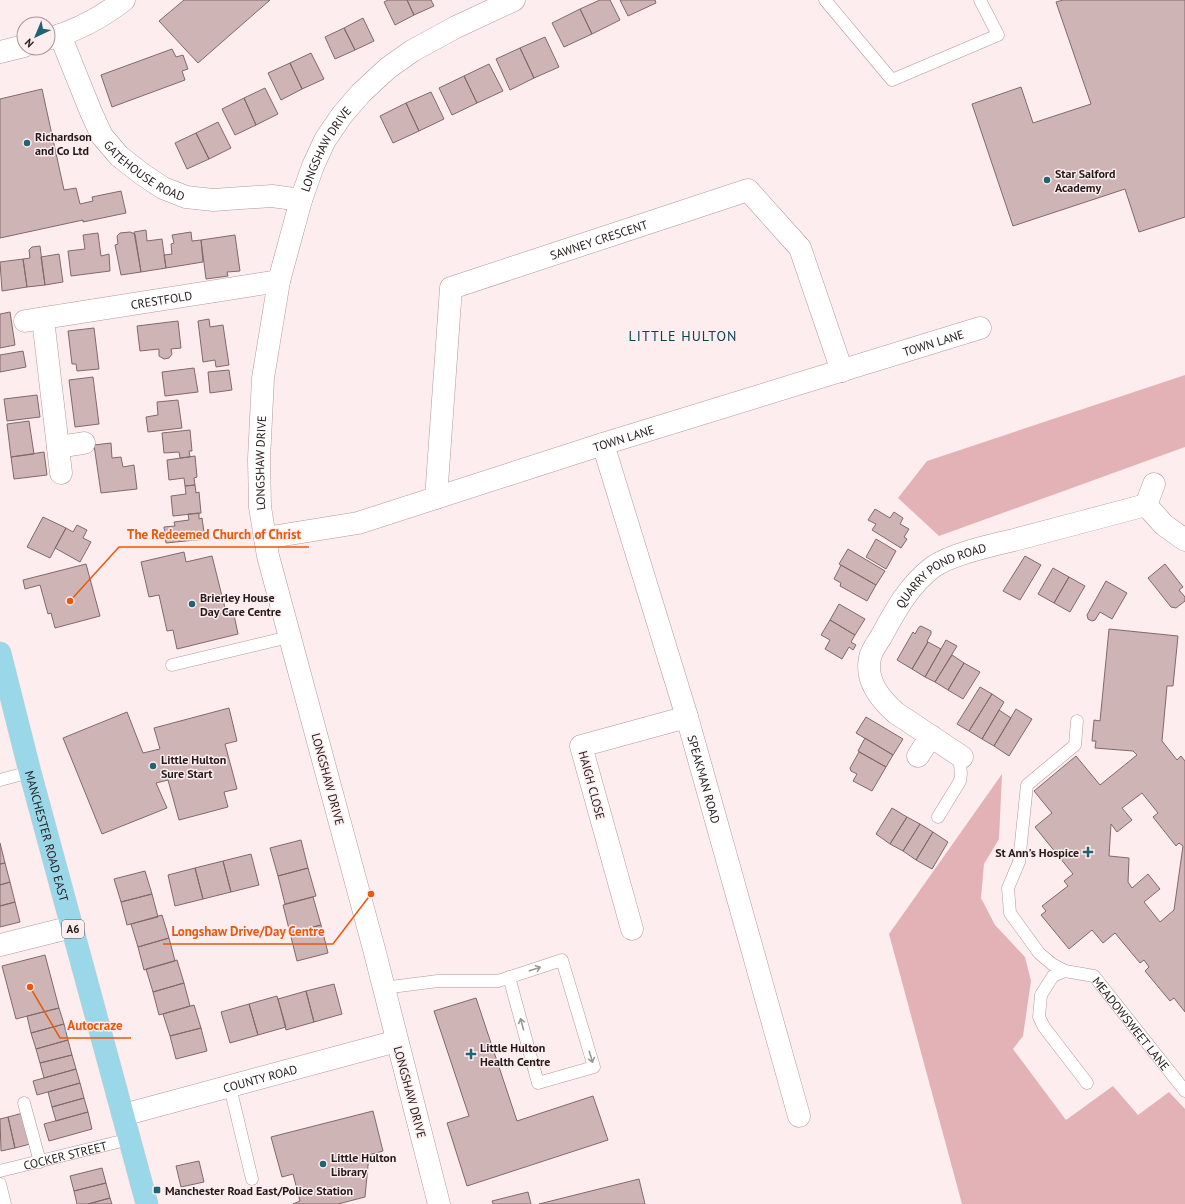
<svg xmlns="http://www.w3.org/2000/svg" width="1185" height="1204" font-family="'PT Sans',sans-serif">
	<rect width="100%" height="100%" fill="#feedee"/>
	<!-- forest -->
	<path fill="#e3b2b6" d="M1185,375V447L939,536L898,498L927,461Z
		M1002,774L999,839L984,864L981,898L995,925L1025,957L1031,981L1023,1036L1013,1049L1066,1120L1113,1086L1138,1115L1169,1092L1185,1109V1204H962L889,934Z"/>
	<!-- building -->
	<path fill="#cfb4b6" stroke="#81696b" fill-rule="evenodd" d="M184,0H270L198,63L159,21Z
		M388,0H407L414,15L395,25L384,2Z
		M407,0H431L434,6L414,15Z
		M600,0H610L620,20L592,34L580,9Z
		M620,0H655L656,3L628,16Z
		M1063,0H1185V217L1139,232L1125,189L1013,226L972,104L1021,87L1033,123L1091,104L1056,2Z
		M580,9L592,34L564,47L552,23Z
		M363,18L374,41L355,50L344,28Z
		M344,28L355,50L335,59L325,37Z
		M545,37L559,67L534,78L520,48Z
		M520,48L534,78L510,90L496,59Z
		M172,49L176,57L183,55L188,69L182,71L185,80L112,107L101,75Z
		M311,53L324,79L302,89L290,63Z
		M290,63L302,89L281,100L268,73Z
		M489,64L503,91L477,103L464,76Z
		M464,76L477,103L452,115L439,88Z
		M265,88L278,114L256,125L244,98Z
		M42,89L64,190L76,188L80,204L93,201L92,197L121,191L126,213L83,222V220L0,238V99Z
		M431,92L444,119L419,131L406,103Z
		M244,98L256,125L235,135L222,109Z
		M406,103L419,131L393,143L380,116Z
		M218,122L231,148L209,159L196,133Z
		M196,133L209,159L187,169L175,143Z
		M146,230L147,241L162,239L166,268L141,272L134,232Z
		M130,232L135,234L141,272L121,275L115,245L118,244L117,236L120,233Z
		M191,232L192,241L201,240L203,262L166,268L164,255L172,254L171,244L174,243L172,235Z
		M98,233L101,256L109,254L110,271L71,276L68,251L85,249L83,235Z
		M235,235L240,271L227,272L228,276L206,279L201,240Z
		M40,246L45,285L27,287L23,259L30,258L29,250L32,247Z
		M59,254L63,282L45,285L41,257Z
		M23,259L27,287L2,291L0,262Z
		M10,312L15,345L0,348V314Z
		M209,319L210,327L223,325L229,365L216,367L215,360L203,362L198,321Z
		M178,321L181,348L171,349L172,354L169,358L164,359L159,356V349L140,351L137,326Z
		M94,328L99,369L77,371L76,364H72L68,331Z
		M23,351L26,367L0,372V355Z
		M194,368L198,392L165,396L162,372Z
		M229,370L232,390L210,393L208,372Z
		M93,377L99,424L75,427L69,380Z
		M37,395L40,417L7,421L4,399Z
		M178,400L182,428L148,432L146,417L158,415L157,402Z
		M29,421L34,454L11,457L7,424Z
		M190,430L192,451H189L190,457L180,458L179,452L164,453L162,433Z
		M111,443L112,458L121,457L123,467L134,465L137,489L101,493L94,445Z
		M44,452L47,475L14,479L11,457Z
		M195,456L197,477L194,478L195,485L185,486L184,478L169,480L167,460Z
		M195,485L196,493L199,492L201,513L173,516L171,496L186,494L185,486Z
		M875,509L890,518L894,512L903,518L900,524L909,529L904,537L907,539L901,548L872,530L876,524L868,520Z
		M199,513V519L202,518L205,539L166,543L164,527L175,526L174,522L189,520L188,514Z
		M43,517L66,528L50,558L27,547Z
		M77,525L87,530L83,538L91,542L80,562L55,548L66,528L73,532Z
		M876,539L896,551L886,569L866,557Z
		M848,549L885,571L876,585L839,564Z
		M184,552L186,562L212,556L226,612L233,610L238,634L177,649L173,630L167,631L159,595L149,597L141,562Z
		M1025,556L1041,565L1020,600L1003,591Z
		M86,564L100,616L55,628L51,613L48,614L40,585L25,589L23,580Z
		M1165,564L1183,587L1179,590L1185,597V601L1176,608L1171,607L1148,578Z
		M841,565L876,585L867,601L840,586L841,583L834,579Z
		M1053,568L1069,577L1054,603L1038,594Z
		M1069,577L1085,586L1070,612L1054,603Z
		M1106,581L1127,593L1112,619L1100,612L1095,620L1092,621L1088,619L1087,615Z
		M839,604L865,619L855,635L830,620Z
		M830,620L855,635L851,642L856,645L853,650L849,647L842,659L825,649L830,640L821,635Z
		M921,626L931,631V634L927,641L928,642L912,669L897,660L913,632L915,634L919,627Z
		M1109,629L1178,636L1173,686H1167L1162,741L1177,760L1181,756L1185,761V1012L1174,998L1170,1001L1145,971L1149,967L1144,960L1140,963L1115,933L1103,943L1092,930L1069,949L1041,915L1046,911L1042,906L1068,886L1064,881L1073,874L1035,827L1052,813L1034,791L1076,756L1100,785L1137,755L1133,751L1095,748L1096,741H1092L1094,720L1100,721ZM1142,793L1158,813L1153,817L1176,846L1179,843L1183,846L1174,910L1160,922L1144,902L1160,889L1148,874L1132,888L1128,882L1129,858L1109,856L1111,824L1117,832L1132,820L1122,808Z
		M946,640L957,646L935,682L925,677Z
		M928,642L941,649L925,677L912,669Z
		M952,655L964,663L948,690L935,682Z
		M964,663L980,672L963,699L948,690Z
		M980,687L992,694L969,731L957,724Z
		M992,694L1004,702L982,739L969,731Z
		M229,708L237,741L225,744L237,789L224,792L228,807L179,820L168,780L156,783L167,808L102,834L63,738L127,712L143,753L160,749L154,728Z
		M1016,709L1032,719L1009,756L994,746Z
		M999,710L1011,718L994,746L982,739Z
		M866,717L903,739L893,755L856,733Z
		M865,738L893,755L886,767L858,751Z
		M859,752L886,767L872,791L853,781L857,774L851,771L850,768Z
		M892,808L907,817L890,844L876,834Z
		M907,817L920,824L903,851L890,844Z
		M920,824L933,832L916,860L903,851Z
		M933,832L948,842L932,869L916,860Z
		M301,840L308,868L278,876L270,848Z
		M0,843L5,863L0,864Z
		M251,854L259,885L231,892L223,861Z
		M223,861L231,892L203,899L195,868Z
		M5,863L10,882L0,885V864Z
		M195,868L203,899L175,906L168,875Z
		M308,868L316,896L285,904L278,876Z
		M145,871L152,894L121,902L114,879Z
		M10,882L15,902L0,906V885Z
		M152,894L158,917L127,925L121,902Z
		M313,897L321,925L290,933L283,905Z
		M15,902L20,922L0,927V906Z
		M162,915L169,938L138,947L131,924Z
		M321,925L328,953L297,961L290,933Z
		M169,938L175,961L144,970L138,947Z
		M45,955L59,1008L16,1019L2,966Z
		M177,960L184,983L153,992L146,969Z
		M184,983L190,1006L159,1015L153,992Z
		M334,984L342,1014L314,1022L306,991Z
		M306,991L314,1022L286,1030L278,999Z
		M277,996L286,1027L258,1035L249,1004Z
		M476,998L517,1121L593,1096L608,1140L467,1186L447,1123L469,1116L434,1011Z
		M249,1004L258,1035L230,1043L221,1012Z
		M194,1005L201,1028L170,1036L163,1014Z
		M59,1008L64,1024L31,1033L27,1016Z
		M64,1024L68,1040L36,1049L31,1033Z
		M201,1028L207,1051L176,1059L170,1036Z
		M68,1040L72,1055L40,1063L36,1049Z
		M72,1055L76,1069L44,1078L40,1063Z
		M76,1069L80,1083L37,1095L33,1081Z
		M80,1083L84,1098L52,1107L48,1092Z
		M84,1098L88,1112L56,1121L52,1107Z
		M373,1111L383,1151L369,1155L365,1197L338,1204H293L300,1201L293,1174L282,1177L271,1137Z
		M88,1112L92,1129L49,1141L44,1124Z
		M23,1113L30,1144L15,1148L8,1117Z
		M8,1117L15,1148L1,1151L0,1119Z
		M199,1161L204,1182L181,1187L176,1166Z
		M102,1168L106,1183L74,1191L70,1176Z
		M639,1179L645,1204H539Z
		M106,1183L110,1198L88,1204H77L74,1191Z
		M528,1192L531,1204H493L492,1201Z
		M110,1198L112,1204H88Z"/>
	<g fill="none" stroke-linecap="round" stroke-linejoin="round">
		<!-- service casing -->
		<g stroke="#b2989a" stroke-width="13">
			<g id="service">
				<path d="M825,0L892,80L998,35L980,0"/>
				<path d="M172,665L289,637"/>
				<path d="M0,780L30,772"/>
				<path d="M938,817L960,781L961,774L959,755"/>
				<path d="M1065,971L1052,964L1039,953L1010,913L1008,888L1019,862L1027,785L1075,745L1077,721"/>
				<path d="M383,988L438,981H498L562,960L594,1067L538,1083L509,977"/>
				<path id="s1" d="M1087,1083L1044,1027L1039,1017L1041,995L1053,976L1065,971L1094,976L1185,1091"/>
				<path d="M230,1087L252,1179"/>
				<path d="M24,1103L40,1162"/>
				<path id="s2" d="M0,1171L130,1139"/>
				<path d="M0,1184L5,1204"/>
			</g>
		</g>
		<!-- minor casing -->
		<g stroke="#b2989a" stroke-width="23">
			<g id="minor">
				<path id="s3" d="M60,35L91,112L102,136L119,156L142,174L163,188L186,197L213,200L272,196L301,200"/>
				<path d="M48,39C76,31 101,18 124,0"/>
				<path d="M0,52L24,46"/>
				<path d="M43,319L61,473"/>
				<path id="s4" d="M25,321L279,281"/>
				<path id="s5" d="M603,444L687,717L799,1116"/>
				<path d="M58,447L84,443"/>
				<path id="s6" d="M436,498L451,288L748,190L800,248L842,371"/>
				<path d="M1146,505L1154,484"/>
				<path id="s7" d="M265,538L358,523L603,444L980,328"/>
				<path d="M918,756L931,736"/>
				<path id="s8" d="M962,757L896,713C880,699 865,681 870,658C871,651 877,643 881,637C895,611 909,585 933,567C951,554 992,545 1014,540C1058,528 1102,517 1146,505L1164,525L1185,540"/>
				<path d="M632,929L581,746L687,717"/>
				<path d="M0,945L72,927"/>
				<path id="s9" d="M123,1115L397,1041"/>
				<path id="s10" d="M439,1204L374,949L268,556L260,507L259,459L263,378L279,281L301,200L313,166L325,140L342,115L361,93L388,68L412,51L456,27L514,0"/>
			</g>
		</g>
		<!-- primary casing -->
		<g stroke="#d3d1d1" stroke-width="23">
			<g id="primary">
				<path id="s11" d="M0,653L30,772L147,1204"/>
			</g>
		</g>
		<!-- service -->
		<use href="#service" stroke="#fff" stroke-width="12"/>
		<!-- minor -->
		<use href="#minor" stroke="#fff" stroke-width="22"/>
		<!-- primary -->
		<use href="#primary" stroke="#9ad7e8" stroke-width="22"/>
	</g>
	<!-- one-way arrows -->
	<defs><path id="oneway-shaft" d="M-6 0H5M1.5-3L5.5 0L1.5 3" fill="none" stroke-width="1.6" stroke-linecap="round" stroke-linejoin="round"/></defs>
	<g stroke="#9c9898">
		<use href="#oneway-shaft" transform="translate(535 969) rotate(-18)"/>
		<use href="#oneway-shaft" transform="translate(522 1024) rotate(-105)"/>
		<use href="#oneway-shaft" transform="translate(591 1057) rotate(73)"/>
	</g>
	<!-- markers -->
	<g fill="#1f6475" stroke="#feedee" stroke-width="1.5">
		<circle cx="27" cy="143" r="4"/>
		<circle cx="1047" cy="180" r="4"/>
		<circle cx="192" cy="604" r="4"/>
		<circle cx="153" cy="766" r="4"/>
		<path d="M1086 846h4v4h4v4h-4v4h-4v-4h-4v-4h4z"/>
		<path d="M469 1048h4v4h4v4h-4v4h-4v-4h-4v-4h4z"/>
		<circle cx="323" cy="1164" r="4"/>
		<rect x="153" y="1186" width="8" height="8" rx="2"/>
	</g>
	<g text-anchor="middle" dominant-baseline="central" stroke-width="3" stroke-linejoin="round" paint-order="stroke">
		<!-- shield labels -->
		<rect fill="#feedee" stroke="#65595a" stroke-width="1" x="62" y="920" width="22" height="18" rx="3"/>
		<g font-size="11" font-weight="bold" fill="#23191a">
			<text x="73" y="929">A6</text>
		</g>
		<!-- poi labels -->
		<g font-size="12" font-weight="bold" fill="#23191a" stroke="#feedee" text-anchor="start">
			<text x="35" y="136">Richardson<tspan x="35" dy="14">and Co Ltd</tspan></text>
			<text x="1055" y="173">Star Salford<tspan x="1055" dy="14">Academy</tspan></text>
			<text x="200" y="597">Brierley House<tspan x="200" dy="14">Day Care Centre</tspan></text>
			<text x="161" y="759">Little Hulton<tspan x="161" dy="14">Sure Start</tspan></text>
			<text x="1079" y="852" text-anchor="end">St Ann's Hospice</text>
			<text x="480" y="1047">Little Hulton<tspan x="480" dy="14">Health Centre</tspan></text>
			<text x="331" y="1157">Little Hulton<tspan x="331" dy="14">Library</tspan></text>
			<text x="165" y="1190">Manchester Road East/Police Station</text>
		</g>
		<!-- street labels -->
		<g font-size="12" fill="#23191a" stroke="#feedee">
			<text stroke="none"><textPath href="#s10" startOffset="1088">LONGSHAW DRIVE</textPath></text>
			<text stroke="none"><textPath href="#s3" startOffset="165">GATEHOUSE ROAD</textPath></text>
			<text stroke="none"><textPath href="#s6" startOffset="366">SAWNEY CRESCENT</textPath></text>
			<text stroke="none"><textPath href="#s4" startOffset="138">CRESTFOLD</textPath></text>
			<text stroke="none"><textPath href="#s7" startOffset="697">TOWN LANE</textPath></text>
			<text stroke="none"><textPath href="#s7" startOffset="373">TOWN LANE</textPath></text>
			<text stroke="none"><textPath href="#s10" startOffset="764">LONGSHAW DRIVE</textPath></text>
			<text stroke="none"><textPath href="#s8" startOffset="257">QUARRY POND ROAD</textPath></text>
			<text transform="translate(328 779) rotate(75)">LONGSHAW DRIVE</text>
			<text stroke="none"><textPath href="#s5" startOffset="350">SPEAKMAN ROAD</textPath></text>
			<text transform="translate(592 785) rotate(75)">HAIGH CLOSE</text>
			<text stroke="none"><textPath href="#s11" startOffset="189">MANCHESTER ROAD EAST</textPath></text>
			<text stroke="none"><textPath href="#s1" startOffset="229">MEADOWSWEET LANE</textPath></text>
			<text stroke="none"><textPath href="#s9" startOffset="142">COUNTY ROAD</textPath></text>
			<text transform="translate(410 1092) rotate(75)">LONGSHAW DRIVE</text>
			<text stroke="none"><textPath href="#s2" startOffset="67">COCKER STREET</textPath></text>
		</g>
		<!-- quarter labels -->
		<g font-size="14" letter-spacing="1" fill="#074250" stroke="#feedee">
			<text x="683" y="336">LITTLE HULTON</text>
		</g>
	</g>
	<!-- callouts -->
	<path fill="none" stroke="#e8590c" stroke-width="1.5" d="M70 601L119 547H309M371 894L333 944H163M30 987L60 1038H131"/>
	<g fill="#e8590c" stroke="#feedee" stroke-width="1.5">
		<circle cx="70" cy="601" r="4"/>
		<circle cx="371" cy="894" r="4"/>
		<circle cx="30" cy="987" r="4"/>
	</g>
	<g font-size="13" text-anchor="middle" font-weight="bold" fill="#e8590c" stroke="#feedee" stroke-width="3" stroke-linejoin="round" paint-order="stroke">
		<text x="214" y="539">The Redeemed Church of Christ</text>
		<text x="248" y="936">Longshaw Drive/Day Centre</text>
		<text x="95" y="1030">Autocraze</text>
	</g>
	<!-- north arrow -->
	<g transform="translate(36 36) rotate(224)"><circle r="19" fill="#feedee" stroke="#a69899"/>
	<path d="M0-3L7 15L0 10L-7 15Z" fill="#1f6475"/>
	<text y="-6" font-size="11" font-weight="bold" text-anchor="middle" fill="#23191a">N</text>
	</g>
</svg>
